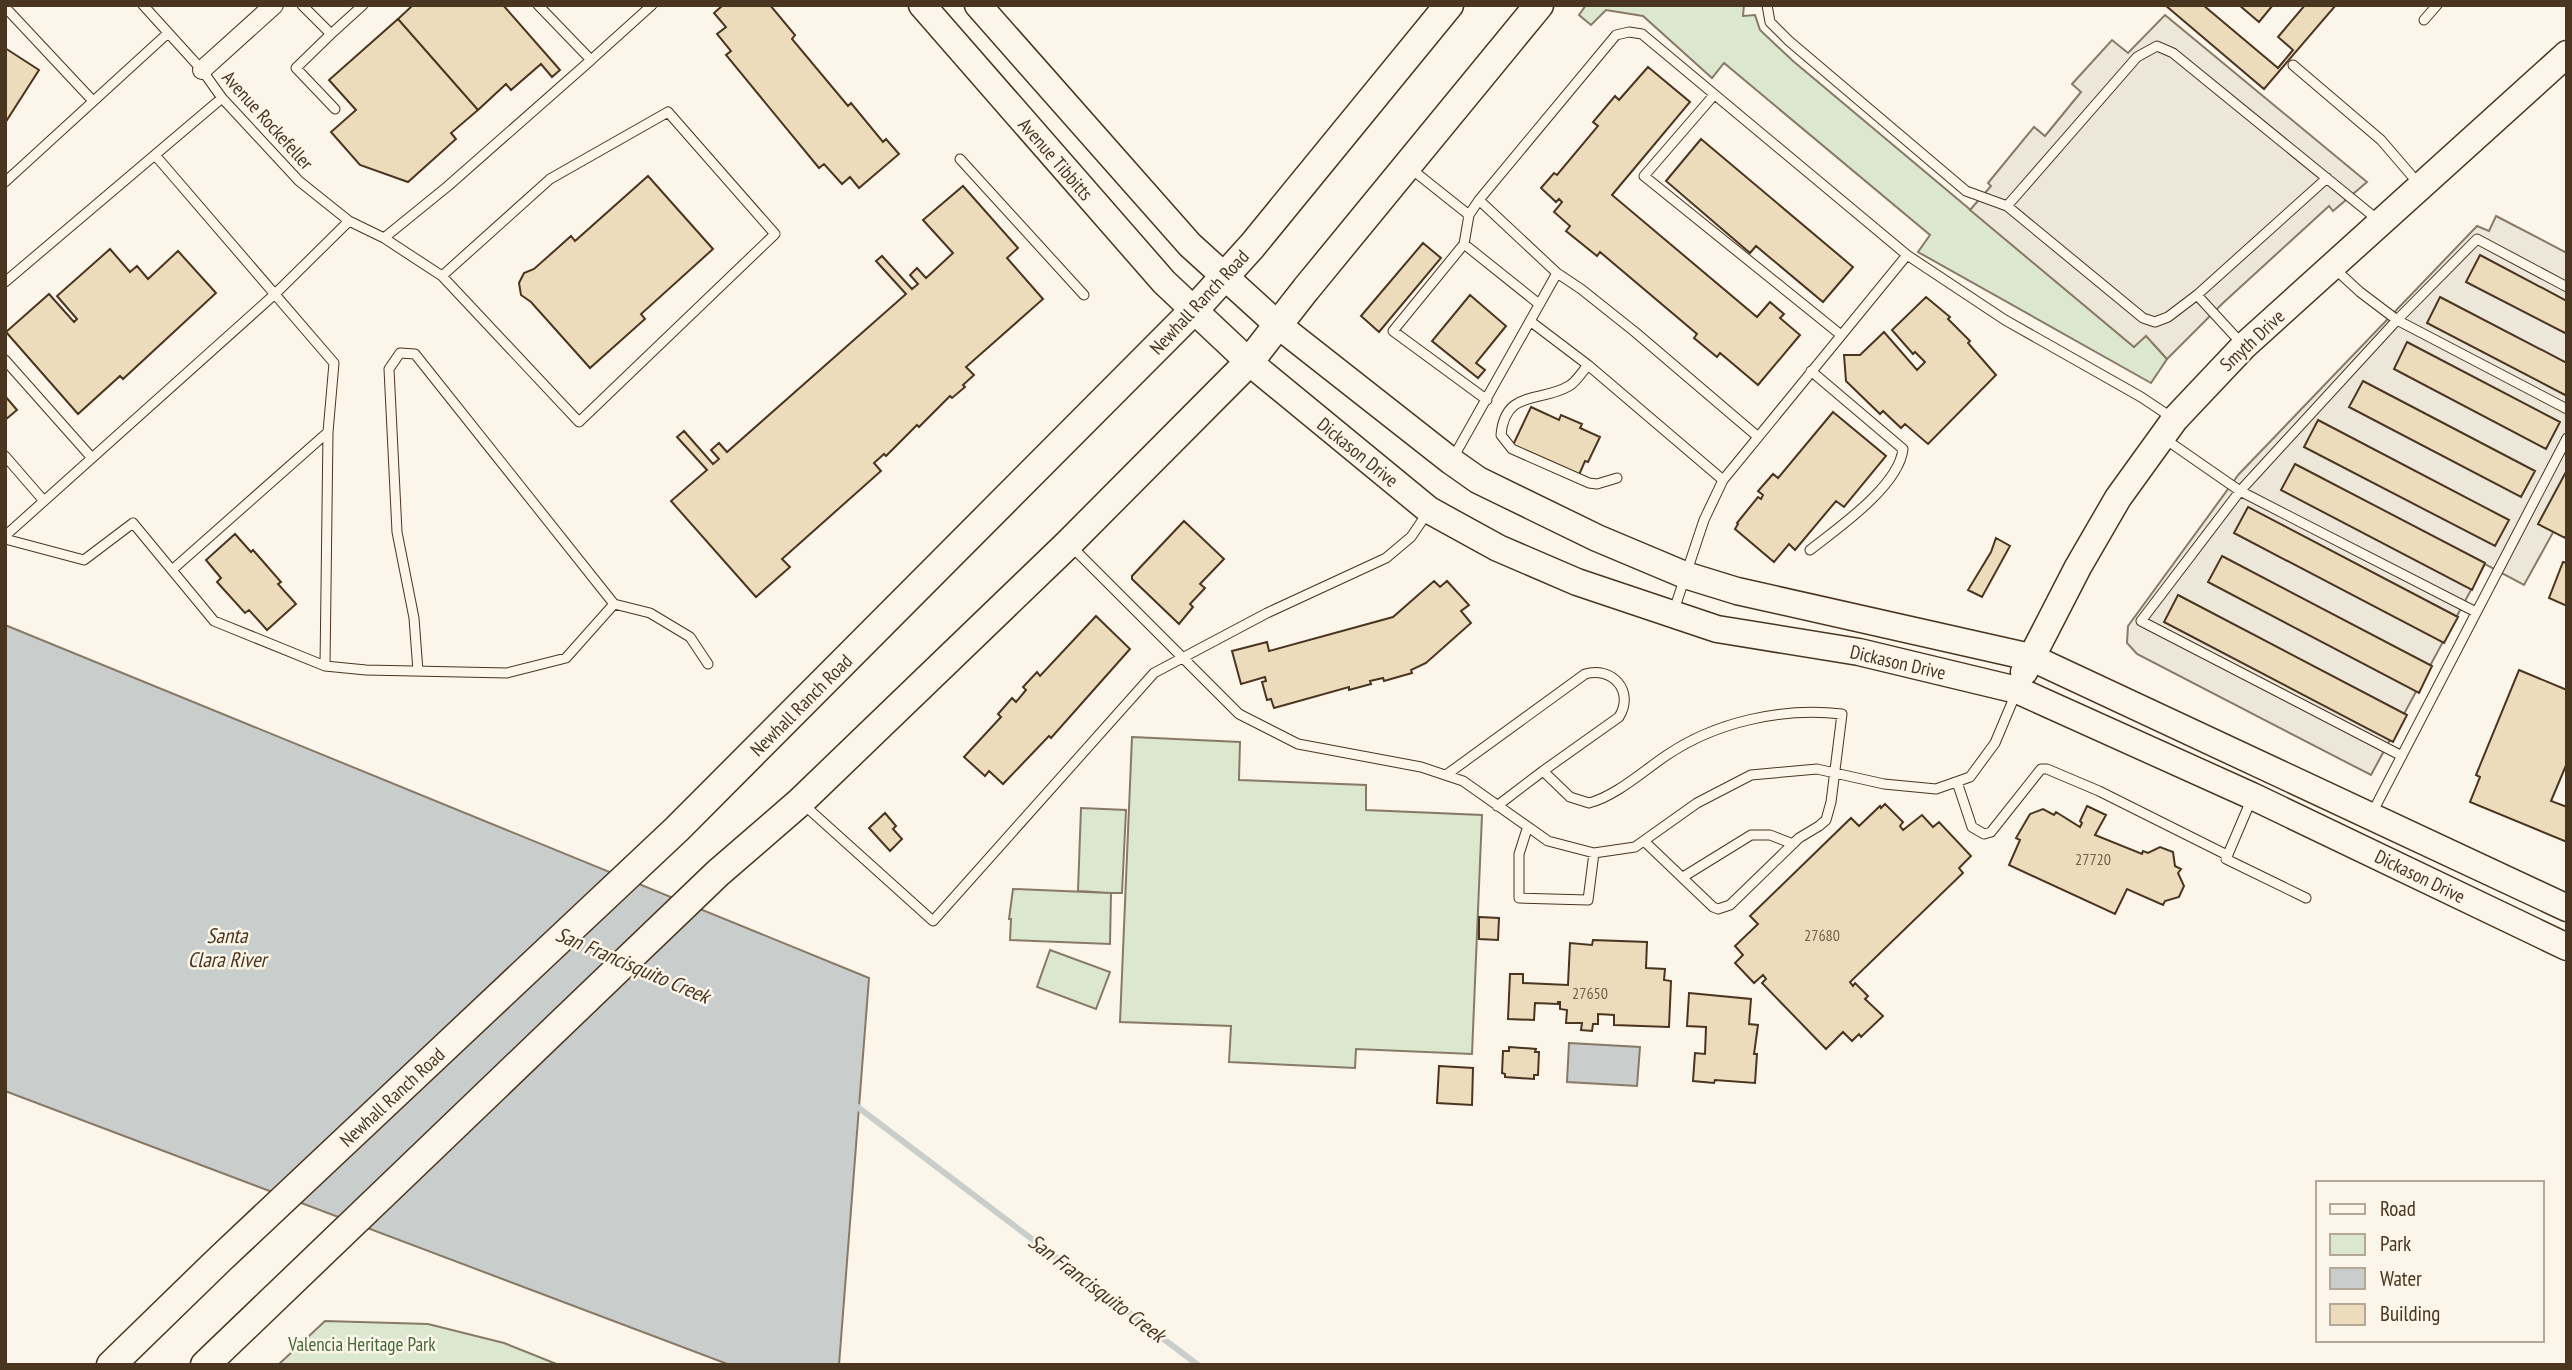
<svg xmlns="http://www.w3.org/2000/svg" width="2572" height="1370" font-family="'PT Sans Narrow',sans-serif">
	<rect width="100%" height="100%" fill="#fbf6e9"/>
	<!-- green -->
	<path fill="#dce7d0" stroke="#887966" stroke-width="2" d="M1586,5H1744L1743,16L1755,15L1760,30L1793,61L2134,347L2146,335L2167,359L2151,383L1918,252L1930,235L1724,63L1712,78L1643,16L1606,10L1591,25L1579,15Z
		M1132,737L1240,742L1239,780L1366,785V810L1482,815L1472,1054L1356,1049L1355,1068L1229,1062L1231,1026L1120,1022Z
		M1081,808L1126,810L1122,893H1111L1110,944L1010,940L1011,919H1009L1013,889L1110,893L1078,891Z
		M1050,950L1110,972L1096,1009L1037,987Z
		M325,1321L428,1324L504,1343L559,1365H278Z"/>
	<!-- parking -->
	<path fill="#ede7d9" stroke="#887966" stroke-width="2" d="M2165,15L2367,182L2333,211L2329,206L2223,303L2167,359L2146,336L2134,347L1970,210L1991,186L1988,183L2034,127L2045,136L2081,92L2072,84L2112,40L2128,53Z
		M2496,216L2567,253V507L2524,585L2485,564L2371,775L2137,654L2127,643L2128,626L2239,474L2477,226L2489,231Z"/>
	<!-- water -->
	<path fill="#c9cecd" stroke="#887966" stroke-width="2" d="M5,625L869,978L839,1365H730L5,1091Z
		M1569,1043L1640,1047L1637,1086L1567,1082Z"/>
	<g fill="none" stroke-linecap="round" stroke-linejoin="round">
		<!-- stream -->
		<path stroke="#c9cecd" stroke-width="6" d="M855,1105L1198,1365"/>
	</g>
	<!-- building -->
	<path fill="#ecdcbc" stroke="#4a3520" stroke-width="2" d="M413,5H503L560,70L552,77L541,64L511,90L506,84L478,110L398,19Z
		M723,5H770L795,35L792,39L848,106L851,103L883,142L886,139L899,154L859,188L850,177L842,184L824,164L819,168L726,55L731,51L717,34L726,27L714,13Z
		M2165,5H2203L2278,68L2293,50L2278,37L2305,5H2336L2264,89Z
		M2239,5H2273L2259,22Z
		M398,19L478,110L451,133L456,139L408,182L360,165L331,132L356,110L329,80Z
		M5,48L39,70L5,123Z
		M1648,67L1690,102L1612,195L1757,317L1770,302L1784,314L1780,318L1800,335L1758,385L1720,353L1717,357L1694,338L1697,334L1600,252L1597,256L1566,231L1570,226L1554,212L1562,202L1559,199L1556,202L1541,188L1554,173L1557,175L1598,126L1593,122L1615,96L1619,100Z
		M1701,139L1853,267L1823,302L1756,246L1750,253L1666,181Z
		M648,176L713,249L641,314L645,319L590,368L531,302L521,295L519,283L524,273L534,269L571,236L575,241Z
		M963,186L1018,248L1007,258L1043,299L966,367L974,375L963,385L965,387L952,398L950,396L919,427L917,425L886,456L884,454L874,463L881,471L782,559L790,567L756,597L671,501L707,470L677,437L684,431L713,464L719,459L711,450L719,443L727,452L906,294L876,261L882,256L912,289L918,284L910,275L917,268L926,278L953,253L923,220Z
		M1423,243L1441,258L1379,332L1361,316Z
		M110,249L130,272L137,266L148,279L178,251L216,293L123,379L120,376L78,414L6,332L49,294L74,322L77,319L57,296Z
		M2480,255L2567,301V334L2466,282Z
		M1470,295L1506,326L1476,363L1485,370L1478,378L1432,341Z
		M1926,297L1950,317L1948,319L1970,341L1968,343L1996,375L1928,444L1905,424L1901,428L1883,411L1880,414L1846,381L1844,355H1860L1884,332L1917,370L1925,362L1915,352L1913,354L1892,330Z
		M2440,297L2567,363V396L2427,323Z
		M2407,342L2560,422L2546,449L2394,369Z
		M2363,381L2535,471L2521,497L2349,407Z
		M5,396L17,410L5,420Z
		M1531,407L1559,420L1561,415L1582,424L1580,428L1600,437L1588,462L1585,461L1579,475L1513,445Z
		M1833,412L1886,456L1844,507L1836,501L1795,550L1789,544L1774,562L1735,529L1738,524L1737,523L1758,497L1761,499L1763,495L1758,491L1773,474L1778,478Z
		M2318,420L2509,520L2495,546L2304,447Z
		M2295,464L2485,563L2472,590L2281,490Z
		M2567,470V534L2565,538L2538,524Z
		M2248,507L2458,617L2444,643L2234,533Z
		M1184,521L1224,559L1200,584L1205,588L1190,604L1193,607L1179,624L1132,579V576Z
		M235,534L251,552L253,550L281,582L278,584L296,604L267,630L249,610L245,613L217,582L221,578L206,560Z
		M1996,538L2010,546L1982,597L1968,590L1991,552Z
		M2222,556L2432,666L2419,693L2208,582Z
		M2563,562L2567,563V606L2549,598Z
		M1434,581L1440,587L1447,581L1469,605L1461,611L1471,623L1426,663L1411,670L1412,673L1384,681L1383,678L1370,681L1371,684L1349,690V687L1274,708L1271,699L1267,700L1262,682L1266,681L1265,677L1241,684L1232,651L1267,642L1269,651L1393,617Z
		M2178,595L2407,715L2393,742L2164,622Z
		M1096,616L1130,649L1051,738L1049,736L1003,784L989,771L985,776L964,757L1001,717L998,714L1012,698L1016,702L1026,690L1023,687L1037,672L1040,676Z
		M2519,670L2567,690V763L2551,801L2567,807V842L2470,802L2480,777L2476,775Z
		M1885,804L1903,822L1900,826L1903,830L1922,815L1933,827L1939,822L1971,856L1959,868L1963,873L1850,982L1853,986L1855,983L1868,996L1865,999L1883,1016L1861,1037L1859,1034L1852,1041L1843,1032L1826,1049L1762,983L1766,979L1763,975L1754,983L1735,963L1743,955L1735,946L1758,924L1750,916L1851,818L1859,826L1880,806L1881,808Z
		M2087,806L2106,815L2095,835L2142,854L2143,851L2148,853L2160,847L2173,852L2175,866L2181,869L2178,873L2184,886L2179,897L2165,901L2163,905L2127,889L2115,914L2009,865L2020,840L2016,838L2030,814L2043,809L2054,815L2056,812L2080,827L2082,823L2080,821Z
		M885,813L896,826L893,829L902,839L890,851L869,828Z
		M1479,917L1499,918L1498,940L1479,939Z
		M1593,940L1647,942L1646,968L1665,969L1664,980L1671,981L1669,1027L1614,1025V1015L1598,1014V1024H1593L1592,1031L1581,1030L1582,1023H1566L1567,1010L1560,1009V1002H1558V1004L1535,1003L1534,1020L1508,1019L1510,974H1523V983L1568,985L1570,943L1592,945Z
		M1689,993L1751,999L1749,1024L1758,1025L1754,1054H1757L1755,1083L1715,1080L1714,1083L1693,1081L1695,1053L1705,1054L1706,1027L1687,1026Z
		M1509,1047L1536,1049L1535,1052H1539L1538,1075H1534V1079L1505,1077V1074L1502,1073L1503,1051H1509Z
		M1439,1066L1473,1068L1472,1105L1437,1103Z"/>
	<g fill="none" stroke-linecap="round" stroke-linejoin="round">
		<!-- lane casing -->
		<g stroke="#4a3520" stroke-width="11">
			<path id="lane" d="M143,5L202,70L222,98L299,181L349,221L384,238L442,276L579,422L775,234L668,112L550,179L442,276
				M302,5L331,34L363,5
				M538,5L591,60L652,5
				M1767,5L1770,22L1789,41L1966,191L2007,206L2143,318L2155,322L2168,317L2197,295L2327,178
				M5,7L93,101
				M2424,20L2437,5
				M331,34L296,68L335,109
				M2293,65L2381,140L2418,183
				M1714,95L1644,176L1841,335
				M155,155L334,363L328,432L325,666
				M960,159L1084,295
				M1410,168L1469,215
				M5,182L168,33
				M1479,200L1557,273L1581,289L1635,332L1757,436
				M2007,206L2137,57L2157,46L2173,53L2378,220
				M384,238L448,186L591,60
				M1464,244L1469,215L1479,200L1616,35L1629,32L1642,34L1907,255L2005,320L2141,397L2174,419
				M5,282L222,98
				M2567,287L2477,239L2397,320L2567,409
				M2197,295L2243,345
				M1530,321L1588,365L1723,480
				M5,360L92,458
				M1588,365C1582,372 1576,382 1569,386C1540,403 1505,389 1501,435L1512,449L1589,483L1597,484L1617,478
				M1487,400L1393,331L1464,244L1539,304
				M2165,439L2240,491L2397,320L2360,292L2335,269
				M5,456L44,501
				M1453,458L1557,273
				M5,536L275,294L349,221
				M5,539L84,560L133,523L214,621L325,666L366,670L507,673L566,658L614,604L415,354L400,353L389,369L397,532L414,618L418,671
				M1070,545L1239,714L1298,744L1421,767L1463,781L1548,841L1594,853L1635,847L1697,803L1751,775L1817,769L1884,784L1936,789L1970,777L1995,743L2016,693
				M1810,550C1838,528 1899,486 1903,449L1811,371
				M172,570L328,432
				M614,604L650,613L690,637L708,664
				M1673,613L1704,520L1723,480L1907,255
				M2402,756L2141,621L2240,491L2476,612
				M1446,775L1585,674C1612,666 1635,691 1619,717L1543,771
				M1957,782L1972,827L1984,834L1991,832L2041,769H2047L2099,791L2227,855
				M2252,798L2226,859L2306,898
				M803,804L933,921L1154,673L1267,613L1386,558L1411,537L1428,512
				M1497,806L1543,771L1570,797L1589,803C1616,796 1643,771 1667,755C1716,722 1782,707 1842,714L1831,802L1826,820L1819,826L1799,838L1730,905L1718,909L1713,907L1644,841
				M2371,815L2567,438
				M1527,829L1519,854V898L1588,900L1594,853
				M1683,877L1751,835H1770L1793,844"/>
		</g>
		<!-- street casing -->
		<g stroke="#4a3520" stroke-width="20">
			<path id="street" d="M202,70L274,5"/>
		</g>
		<!-- secondary casing -->
		<g stroke="#4a3520" stroke-width="29">
			<path id="secondary" d="M922,5L1164,282L1249,362L1429,510L1498,548L1577,582L1717,629L1859,652L2017,690L2252,796L2567,947
				M978,5L1190,245L1278,325L1451,461L1478,480L1597,538L1685,575L1737,591L2030,657L2567,908
				M2024,672L2078,567L2118,498L2175,419L2244,346L2567,54"/>
		</g>
		<!-- primary casing -->
		<g stroke="#4a3520" stroke-width="31">
			<path id="primary" d="M111,1365L220,1259L677,829L1194,310L1252,246L1449,5
				M205,1365L718,873L800,802L1068,544L1249,362L1306,289L1539,5"/>
		</g>
		<!-- lane -->
		<use href="#lane" stroke="#fbf6e9" stroke-width="9"/>
		<!-- street -->
		<use href="#street" stroke="#fbf6e9" stroke-width="18"/>
		<!-- secondary -->
		<use href="#secondary" stroke="#fbf6e9" stroke-width="26"/>
		<!-- primary -->
		<use href="#primary" stroke="#fbf6e9" stroke-width="28"/>
	</g>
	<g text-anchor="middle" dominant-baseline="central" stroke-width="5" stroke-linejoin="round" paint-order="stroke">
		<!-- number labels -->
		<g font-size="16" fill="#725f47">
			<text x="2093" y="859">27720</text>
			<text x="1822" y="935">27680</text>
			<text x="1590" y="993">27650</text>
		</g>
		<!-- street labels -->
		<g font-size="19" fill="#4a3520" stroke="#fbf6e9">
			<text transform="translate(268 120) rotate(48)">Avenue Rockefeller</text>
			<text transform="translate(1056 159) rotate(49)">Avenue Tibbitts</text>
			<text transform="translate(1199 302) rotate(-47)">Newhall Ranch Road</text>
			<text transform="translate(2252 340) rotate(-43)">Smyth Drive</text>
			<text transform="translate(1358 452) rotate(39)">Dickason Drive</text>
			<text transform="translate(1898 662) rotate(13)">Dickason Drive</text>
			<text transform="translate(801 705) rotate(-45)">Newhall Ranch Road</text>
			<text transform="translate(2420 876) rotate(26)">Dickason Drive</text>
			<text transform="translate(392 1097) rotate(-43)">Newhall Ranch Road</text>
		</g>
		<!-- park labels -->
		<g font-size="19" fill="#436837" stroke="#fbf6e9">
			<text x="362" y="1344">Valencia Heritage Park</text>
		</g>
		<!-- water labels -->
		<g font-size="21" font-style="italic" fill="#4a3520" stroke="#fbf6e9">
			<text x="227" y="935">Santa<tspan x="227" dy="24">Clara River</tspan></text>
			<text transform="translate(633 965) rotate(23)">San Francisquito Creek</text>
			<text transform="translate(1097 1288) rotate(37)">San Francisquito Creek</text>
		</g>
	</g>
	<!-- border -->
	<rect width="2572" height="1370" fill="none" stroke="#4a3520" stroke-width="14"/>
	<!-- legend -->
	<rect x="2316" y="1181" width="228" height="161" fill="#fbf6e9" stroke="#b4a999" stroke-width="2"/>
	<rect x="2330" y="1204" width="35" height="10" fill="#fbf6e9" stroke="#b4a999" stroke-width="2"/>
	<text x="2380" y="1216" font-size="21" fill="#4a3520">Road</text>
	<rect x="2330" y="1234" width="35" height="21" fill="#dce7d0" stroke="#b4a999" stroke-width="2"/>
	<text x="2380" y="1251" font-size="21" fill="#4a3520">Park</text>
	<rect x="2330" y="1268" width="35" height="21" fill="#c9cecd" stroke="#b4a999" stroke-width="2"/>
	<text x="2380" y="1286" font-size="21" fill="#4a3520">Water</text>
	<rect x="2330" y="1304" width="35" height="21" fill="#ecdcbc" stroke="#b4a999" stroke-width="2"/>
	<text x="2380" y="1321" font-size="21" fill="#4a3520">Building</text>
</svg>
